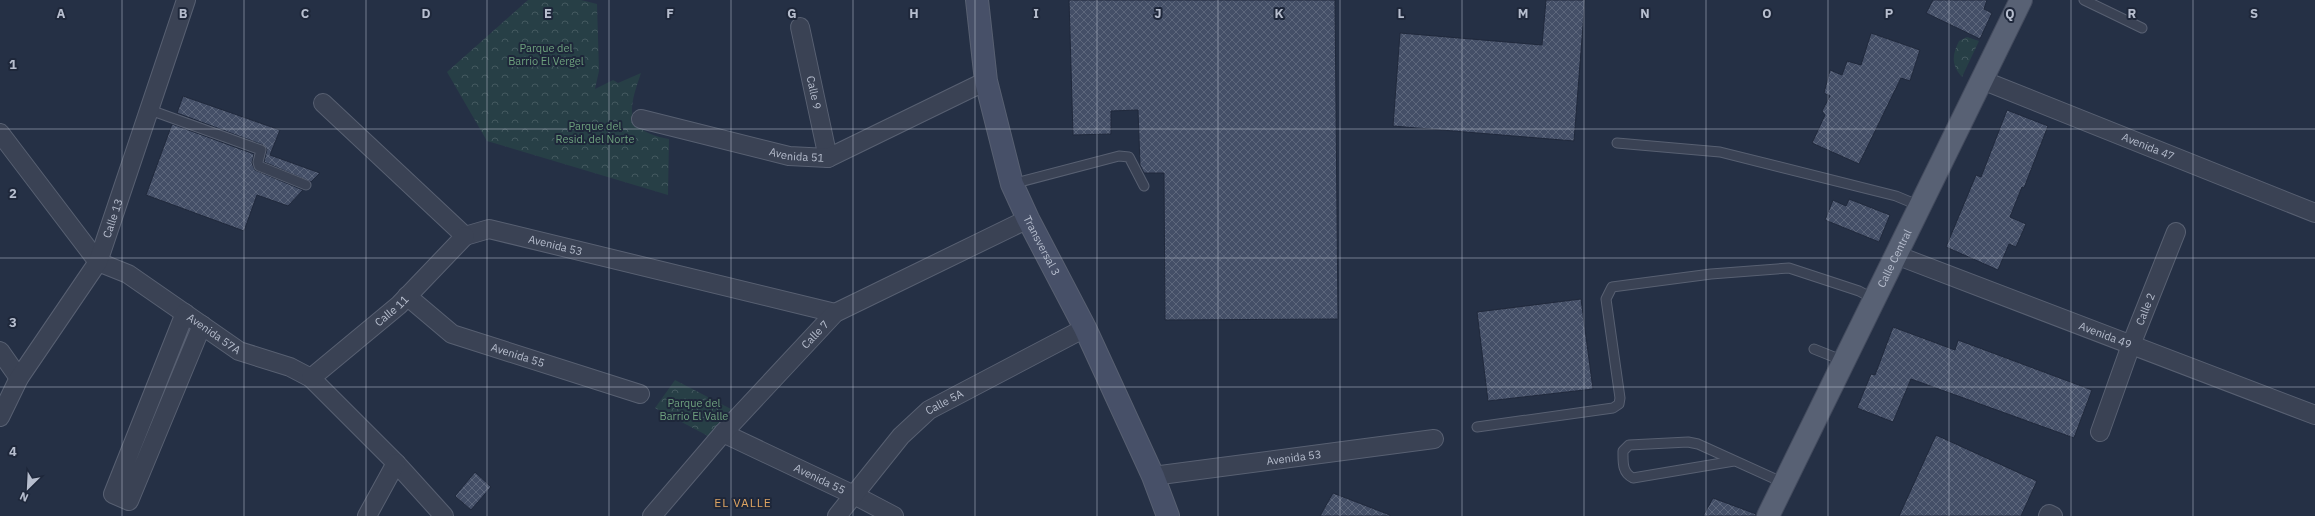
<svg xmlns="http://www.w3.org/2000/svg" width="2315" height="516" font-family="'IBM Plex Sans',sans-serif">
	<defs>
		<pattern id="park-crowns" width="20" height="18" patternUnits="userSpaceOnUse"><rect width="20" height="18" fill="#273f46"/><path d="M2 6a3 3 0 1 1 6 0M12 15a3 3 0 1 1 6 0" fill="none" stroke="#445960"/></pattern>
		<pattern id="building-cross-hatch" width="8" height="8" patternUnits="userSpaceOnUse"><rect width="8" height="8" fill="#444f67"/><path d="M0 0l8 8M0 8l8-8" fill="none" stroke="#5d677c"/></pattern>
	</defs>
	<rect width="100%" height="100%" fill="#253045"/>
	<!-- park -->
	<path fill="url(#park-crowns)" d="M528,0H581L597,4L599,71L595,89L613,80L618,83L641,73C628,111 623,130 669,139L668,195L487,141L447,72Z
		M1967,37L1979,41L1962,77C1951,65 1952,55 1959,41Z
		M675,380L731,409L708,436L655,408Z"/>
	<!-- building -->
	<path fill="url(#building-cross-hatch)" stroke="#20293c" d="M1069,0H1335L1338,319L1165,320L1164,173H1144L1140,165L1138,110L1111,111V134L1073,135Z
		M1546,0H1585L1574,141L1393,126L1400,33L1542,45Z
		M1933,0H1987L1984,9L1992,13L1980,39L1926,13Z
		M1871,33L1920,50L1910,81L1901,78L1859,164L1812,143L1825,115L1822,111L1830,96L1824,93L1830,70L1842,75L1847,61L1861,65Z
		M183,96L280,130L270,155L320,173L311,182L264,162L267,149L263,145L177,113Z
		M2007,110L2048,126L2024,188L2022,187L2010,217L2026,224L2016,247L2009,244L1998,270L1946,247L1976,175L1981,177Z
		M172,124L254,154L252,163L255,170L303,190L288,206L257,195L244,231L146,195Z
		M1849,199L1890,215L1879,242L1825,220L1833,200L1846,206Z
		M1581,299L1593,389L1488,401L1477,312Z
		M1893,327L1955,350L1958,340L2092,390L2074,438L1911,379L1893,422L1857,408L1871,374L1875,375Z
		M1936,435L2037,481L2021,516H1899Z
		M475,472L491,487L471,510L455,496Z
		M1333,493L1390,515V516H1320Z
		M1713,498L1756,514V516H1703Z"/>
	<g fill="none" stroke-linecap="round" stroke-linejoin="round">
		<!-- lane casing -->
		<g stroke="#586072" stroke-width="11">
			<path id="lane" d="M2084,0L2142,28
				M150,110L261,150L258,162L259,166L306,185
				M1617,143L1720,152L1896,196L1920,206
				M1012,184L1119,156L1129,157L1144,186
				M1814,349L1844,361
				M1477,427L1613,408L1619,404L1620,398L1606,299L1612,287L1711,274L1789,268L1859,291L1874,299
				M1734,461L1633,478C1622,473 1623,462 1623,451L1629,445L1688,442L1698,444L1784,483"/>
		</g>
		<!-- street casing -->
		<g stroke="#586072" stroke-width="20">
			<g id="street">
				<path id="s1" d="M800,27L828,158"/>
				<path id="s2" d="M1982,80L2315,213"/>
				<path id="s3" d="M323,103L465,236L489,229L835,313"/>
				<path id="s4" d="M641,119L789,156L828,158L986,81"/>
				<path id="s5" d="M0,133L98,262L128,274L239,351L290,367L311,378L396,463L444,516"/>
				<path id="s6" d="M1896,255L2315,415"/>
				<path id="s7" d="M407,296L452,334L640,394"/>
				<path d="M185,313L113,494L129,501L202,325"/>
				<path d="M0,351L19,378"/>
				<path id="s8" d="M311,378L399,305L465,236"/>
				<path id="s9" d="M0,417L19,378L98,262L186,0"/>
				<path id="s10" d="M2100,432L2131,345L2176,232"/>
				<path id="s11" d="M723,433L856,496L894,516"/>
				<path id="s12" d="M1153,476L1434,439"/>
				<path d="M367,516L396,463"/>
				<path id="s13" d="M652,516L723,433L835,313L1028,219"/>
				<path id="s14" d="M837,516L901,436L929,410L1085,328"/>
				<path d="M2048,516L2049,514L2053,516"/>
			</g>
		</g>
		<!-- secondary casing -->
		<g stroke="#586072" stroke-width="24">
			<g id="secondary">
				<path id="s15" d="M977,0L986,81L1012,184L1028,219L1085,328L1153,476L1168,516"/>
			</g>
		</g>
		<!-- primary casing -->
		<g stroke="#434b5e" stroke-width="24">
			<g id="primary">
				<path id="s16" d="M1768,516L2021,0"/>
			</g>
		</g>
		<!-- lane -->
		<use href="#lane" stroke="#3a4254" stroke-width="9"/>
		<!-- street -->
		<use href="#street" stroke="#3a4254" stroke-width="18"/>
		<!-- secondary -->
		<use href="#secondary" stroke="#475068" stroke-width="22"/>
		<!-- primary -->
		<use href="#primary" stroke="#586174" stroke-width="22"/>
	</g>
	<!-- grid -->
	<path fill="none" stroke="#b7bece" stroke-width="1" stroke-opacity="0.55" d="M122,0V516M244,0V516M366,0V516M487,0V516M609,0V516M731,0V516M853,0V516M975,0V516M1097,0V516M1218,0V516M1340,0V516M1462,0V516M1584,0V516M1706,0V516M1828,0V516M1949,0V516M2071,0V516M2193,0V516M0,129H2315M0,258H2315M0,387H2315"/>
	<g text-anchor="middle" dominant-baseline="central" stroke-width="4" stroke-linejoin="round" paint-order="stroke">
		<!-- park labels -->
		<g font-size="11" fill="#6da07d" stroke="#1e273a">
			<text x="546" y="48">Parque del<tspan x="546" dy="13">Barrio El Vergel</tspan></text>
			<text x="595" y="126">Parque del<tspan x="595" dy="13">Resid. del Norte</tspan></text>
			<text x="694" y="403">Parque del<tspan x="694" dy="13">Barrio El Valle</tspan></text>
		</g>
		<!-- street labels -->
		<g font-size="11" fill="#b7bece" stroke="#1e273a">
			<text stroke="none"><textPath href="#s1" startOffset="67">Calle 9</textPath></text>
			<text stroke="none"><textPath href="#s2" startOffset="179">Avenida 47</textPath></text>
			<text stroke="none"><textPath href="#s4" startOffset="160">Avenida 51</textPath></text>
			<text stroke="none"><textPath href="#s9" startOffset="230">Calle 13</textPath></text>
			<text stroke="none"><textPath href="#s3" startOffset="288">Avenida 53</textPath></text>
			<text stroke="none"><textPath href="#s15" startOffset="256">Transversal 3</textPath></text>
			<text stroke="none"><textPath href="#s16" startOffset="287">Calle Central</textPath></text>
			<text stroke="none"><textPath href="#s10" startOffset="131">Calle 2</textPath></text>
			<text stroke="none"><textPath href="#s8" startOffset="105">Calle 11</textPath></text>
			<text stroke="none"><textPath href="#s5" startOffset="299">Avenida 57A</textPath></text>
			<text stroke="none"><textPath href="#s13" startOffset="244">Calle 7</textPath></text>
			<text stroke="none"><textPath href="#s6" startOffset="224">Avenida 49</textPath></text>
			<text stroke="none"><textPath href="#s7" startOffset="128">Avenida 55</textPath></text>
			<text stroke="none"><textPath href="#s14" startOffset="158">Calle 5A</textPath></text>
			<text stroke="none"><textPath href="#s12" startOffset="142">Avenida 53</textPath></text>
			<text stroke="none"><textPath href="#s11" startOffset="107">Avenida 55</textPath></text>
		</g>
		<!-- neighbourhood labels -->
		<g font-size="12" letter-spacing="1" fill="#dea462" stroke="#1e273a">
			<text x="743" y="502">EL VALLE</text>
		</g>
	</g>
	<g font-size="13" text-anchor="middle" font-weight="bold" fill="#b7bece" stroke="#1e273a" stroke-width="4" stroke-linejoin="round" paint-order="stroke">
		<text x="61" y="18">A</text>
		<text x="183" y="18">B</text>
		<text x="305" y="18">C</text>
		<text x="426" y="18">D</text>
		<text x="548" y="18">E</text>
		<text x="670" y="18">F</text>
		<text x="792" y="18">G</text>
		<text x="914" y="18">H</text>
		<text x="1036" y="18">I</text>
		<text x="1158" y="18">J</text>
		<text x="1279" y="18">K</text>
		<text x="1401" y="18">L</text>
		<text x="1523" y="18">M</text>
		<text x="1645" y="18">N</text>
		<text x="1767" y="18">O</text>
		<text x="1889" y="18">P</text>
		<text x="2010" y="18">Q</text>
		<text x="2132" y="18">R</text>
		<text x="2254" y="18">S</text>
		<text x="13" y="69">1</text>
		<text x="13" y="198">2</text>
		<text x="13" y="327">3</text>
		<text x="13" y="456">4</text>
	</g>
	<!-- north arrow -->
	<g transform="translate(28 488) rotate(204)" stroke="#1e273a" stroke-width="3" paint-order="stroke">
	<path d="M0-3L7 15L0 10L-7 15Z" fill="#b7bece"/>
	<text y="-6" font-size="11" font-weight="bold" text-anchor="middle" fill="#b7bece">N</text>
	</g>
</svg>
